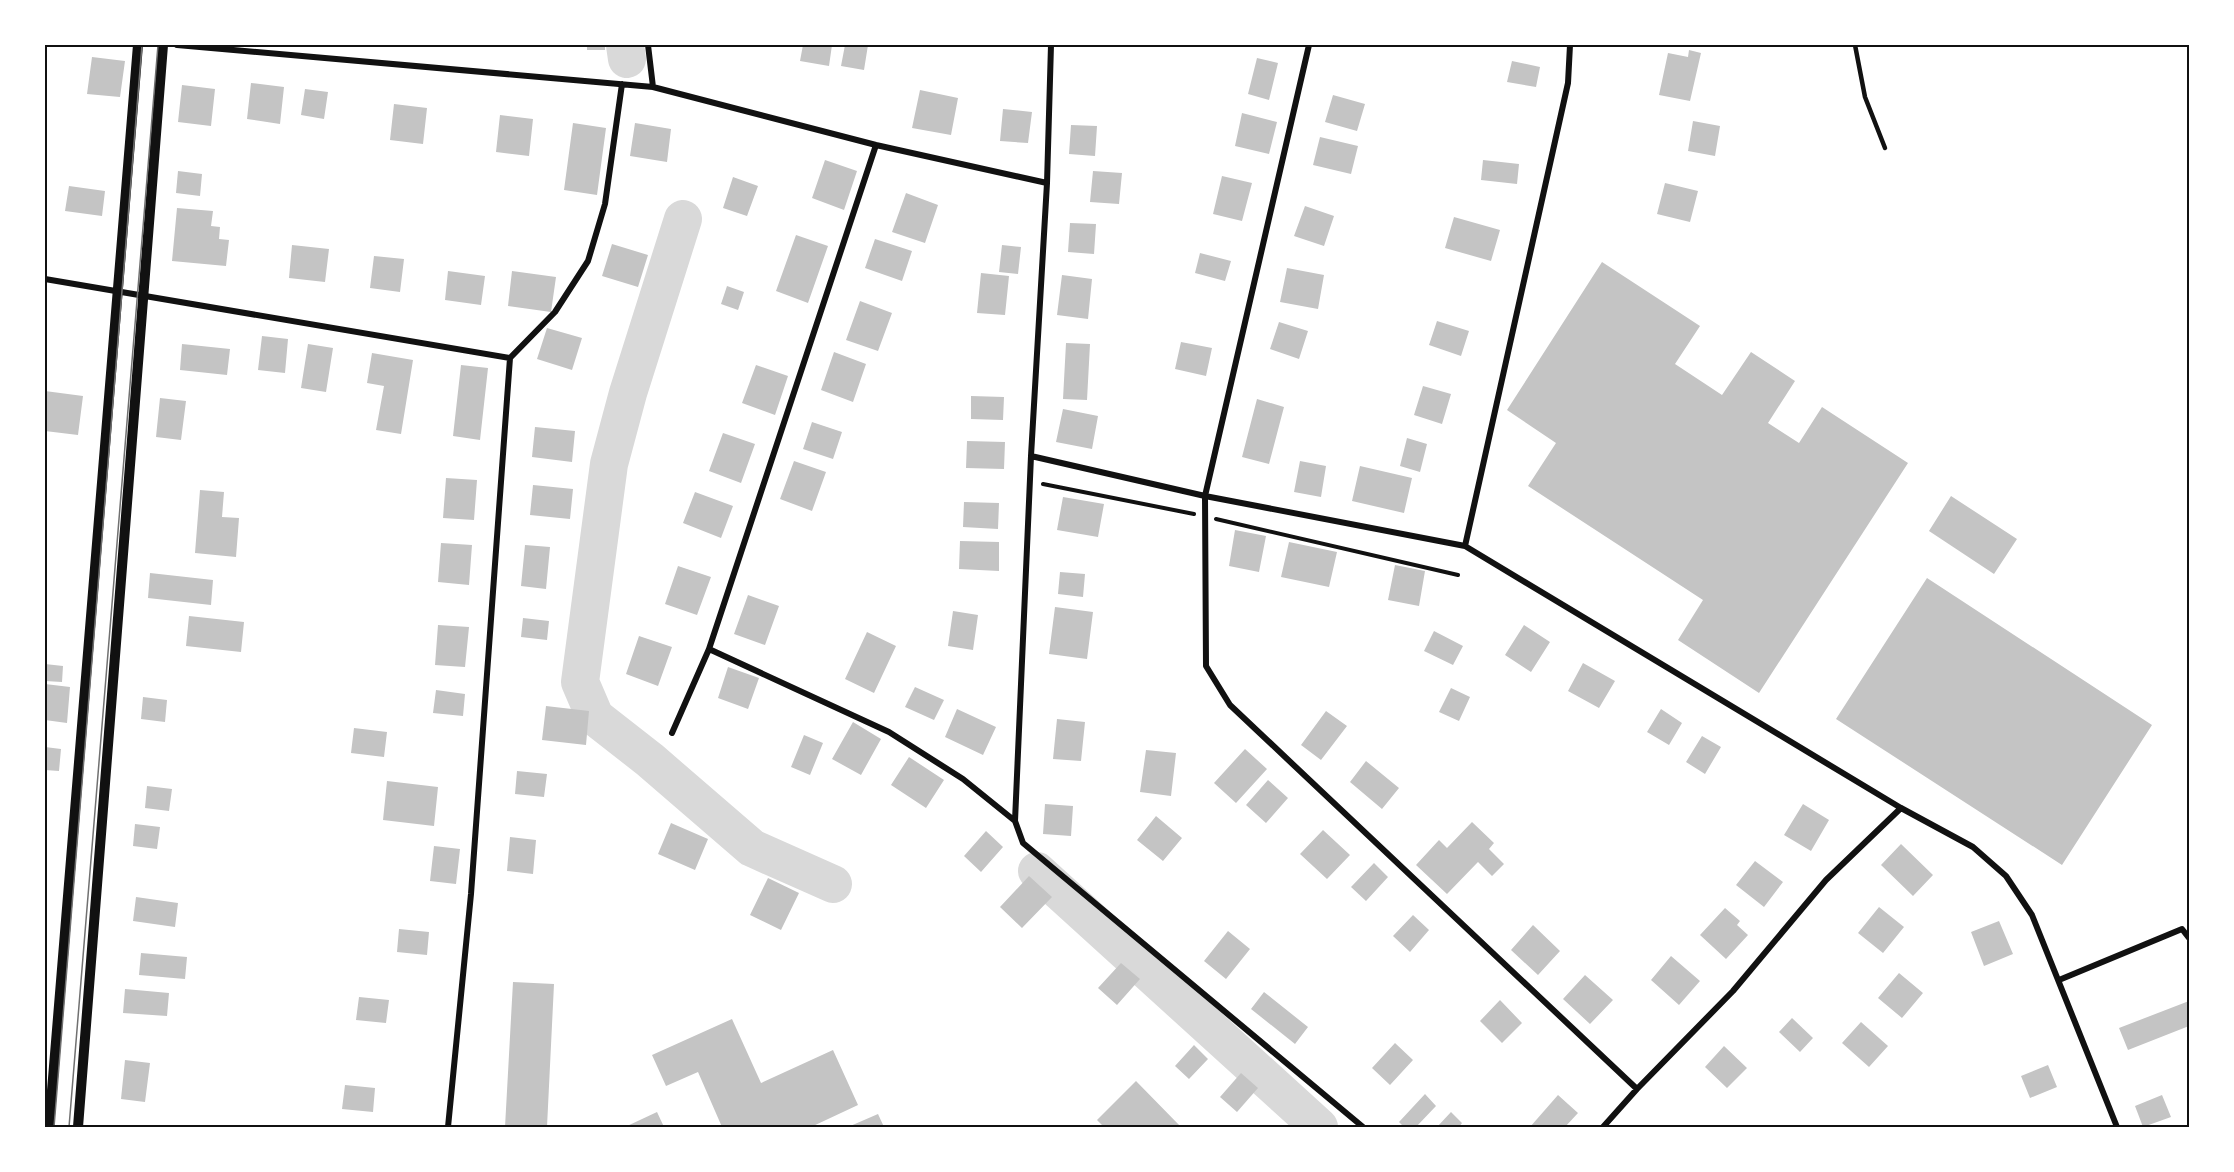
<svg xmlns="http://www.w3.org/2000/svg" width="2234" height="1172" font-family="Mulish,sans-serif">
	<rect width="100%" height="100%" fill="#fff"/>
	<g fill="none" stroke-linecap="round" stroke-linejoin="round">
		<!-- river -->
		<path stroke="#d9d9d9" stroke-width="38" d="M625,45L627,59
			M683,219L628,393L609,464L580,682L595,717L650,760L752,848L833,884
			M1037,871L1319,1127"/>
	</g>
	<!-- building -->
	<path fill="#c4c4c4" d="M587,45H605V50H587Z
		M803,45H832L829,66L800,61Z
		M845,45H868L864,70L841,66Z
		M1689,50L1701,53L1690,101L1659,95L1668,53L1688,57Z
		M92,57L125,61L120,97L87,94Z
		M1257,58L1278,63L1269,100L1248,94Z
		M1512,61L1540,67L1536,87L1507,82Z
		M251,83L284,87L280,124L247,119Z
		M182,85L215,89L211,126L178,122Z
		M305,89L328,92L324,119L301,115Z
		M920,90L958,98L951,135L912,128Z
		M1333,95L1365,104L1357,131L1325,122Z
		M394,104L427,108L423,144L390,140Z
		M1003,109L1032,112L1028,143L1000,141Z
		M1242,113L1277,122L1269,154L1235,146Z
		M500,115L533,119L529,156L496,152Z
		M1693,121L1720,126L1715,156L1688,151Z
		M573,123L606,128L597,195L564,190Z
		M635,123L671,129L667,162L630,156Z
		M1071,125L1097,126L1095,156L1069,154Z
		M1320,137L1358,146L1351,174L1313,165Z
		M825,160L857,171L844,210L812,198Z
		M1483,160L1519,164L1517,184L1481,180Z
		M178,171L202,174L200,196L176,193Z
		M1093,171L1122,173L1119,204L1090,202Z
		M1222,176L1252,183L1242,221L1213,214Z
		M733,177L758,186L747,216L723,208Z
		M1665,183L1698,191L1690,222L1657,214Z
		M69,186L105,191L102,216L65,211Z
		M906,193L938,205L925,243L892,232Z
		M1305,206L1334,216L1324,246L1294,236Z
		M177,208L213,211L211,226L220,227L219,239L229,240L226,266L172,261Z
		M1454,217L1500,230L1491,261L1445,248Z
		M1070,223L1096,224L1094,254L1068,252Z
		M796,235L828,246L808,303L776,291Z
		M875,239L912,251L902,281L865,268Z
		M612,244L648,255L638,287L602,276Z
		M292,245L329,249L325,282L289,278Z
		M1002,245L1021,247L1018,274L999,272Z
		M1200,253L1231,261L1225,281L1195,273Z
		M374,256L404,259L400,292L370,288Z
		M1602,262L1700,326L1675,364L1722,395L1751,352L1795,381L1768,423L1799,443L1822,407L1908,463L1759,693L1678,640L1703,600L1528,486L1556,443L1507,410Z
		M1287,268L1324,275L1318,309L1280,302Z
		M448,271L485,276L481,305L445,300Z
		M512,271L556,277L551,312L508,306Z
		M981,273L1009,276L1005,315L977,313Z
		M1062,275L1092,279L1088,319L1057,315Z
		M727,286L744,292L738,310L721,304Z
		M860,301L892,313L878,351L846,340Z
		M1437,321L1469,331L1461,356L1429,345Z
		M1279,322L1308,331L1299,359L1270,349Z
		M547,328L582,338L572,370L537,359Z
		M262,336L288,339L285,373L258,370Z
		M1181,342L1212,348L1206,376L1175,369Z
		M1066,343L1090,344L1087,400L1063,399Z
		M182,344L230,349L227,375L180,370Z
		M308,344L333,348L326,392L301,388Z
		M834,352L866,364L853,402L821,390Z
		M372,353L413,360L401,434L376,430L384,386L367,383Z
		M461,365L488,368L480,440L453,436Z
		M756,365L788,376L775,415L742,403Z
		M1423,386L1451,394L1442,424L1414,415Z
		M45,391L83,396L78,435L45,431Z
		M971,396L1004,397L1003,420L971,419Z
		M160,398L186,401L181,440L156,437Z
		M1257,399L1284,407L1269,464L1242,457Z
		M1063,409L1098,416L1092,449L1056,442Z
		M812,422L842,432L833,459L803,449Z
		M535,427L575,431L572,462L532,457Z
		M723,433L755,444L741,483L709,471Z
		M1407,438L1427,444L1420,472L1400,466Z
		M967,441L1005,442L1004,469L966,468Z
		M794,461L826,472L812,511L780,499Z
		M1300,461L1326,466L1321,497L1294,492Z
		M1360,466L1412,478L1404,513L1352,501Z
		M446,478L477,480L474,520L443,518Z
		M533,485L573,489L570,519L530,515Z
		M200,490L224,492L222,517L239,518L236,557L195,553Z
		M695,492L733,506L721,538L683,523Z
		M1951,496L2017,539L1994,574L1929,531Z
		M1063,497L1104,504L1098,537L1057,530Z
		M964,502L999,503L998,529L963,527Z
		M1235,530L1266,536L1259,572L1229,566Z
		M960,541L999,542V571L959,569Z
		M1289,542L1337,552L1329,587L1281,577Z
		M441,543L472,545L469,585L438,582Z
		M525,545L550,547L546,589L521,586Z
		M1395,565L1425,571L1419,606L1388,600Z
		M678,566L711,577L697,615L665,604Z
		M1060,572L1085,574L1083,597L1058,594Z
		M150,573L213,580L211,605L148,598Z
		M1927,578L2152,725L2062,865L1836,719Z
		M748,595L779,606L765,645L734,634Z
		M1055,607L1093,612L1087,659L1049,654Z
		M953,611L978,615L973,650L948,646Z
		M189,616L244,622L241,652L186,646Z
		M523,618L549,621L547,640L521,637Z
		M438,625L469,627L465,667L435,665Z
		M1524,625L1550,642L1531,672L1505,655Z
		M1434,631L1463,646L1453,665L1424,651Z
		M867,632L896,646L874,693L845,679Z
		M639,636L672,647L658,686L626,674Z
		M1583,663L1615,681L1599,708L1568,691Z
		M45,664L63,666L62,682L45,681Z
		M728,667L759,678L748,709L718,698Z
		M45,684L70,687L67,723L45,720Z
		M915,687L944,700L934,720L905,707Z
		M1451,688L1470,697L1459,721L1439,712Z
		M436,690L465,694L463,716L433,713Z
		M143,697L167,700L165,722L141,719Z
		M546,706L589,711L586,745L542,740Z
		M957,709L996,727L983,755L945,737Z
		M1661,709L1682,723L1669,745L1647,732Z
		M1326,711L1347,726L1321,760L1301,745Z
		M1057,719L1085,722L1081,761L1053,759Z
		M853,722L881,739L861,775L832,759Z
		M354,728L387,732L384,757L351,753Z
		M804,735L823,743L810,775L791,767Z
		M1702,736L1721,747L1705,774L1686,762Z
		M45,747L61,749L59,771L45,770Z
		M1245,749L1267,769L1236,803L1214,783Z
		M1146,750L1176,753L1171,796L1140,792Z
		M909,757L944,780L926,808L891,785Z
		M1366,761L1399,788L1382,809L1350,782Z
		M517,771L547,774L544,797L515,794Z
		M1268,780L1288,798L1266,823L1246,805Z
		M387,781L438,787L434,826L383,820Z
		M147,786L172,789L169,811L145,808Z
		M1045,804L1073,806L1071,836L1043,834Z
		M1803,804L1829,820L1811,851L1784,835Z
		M1156,816L1182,838L1163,861L1137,840Z
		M1472,822L1494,843L1489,849L1504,864L1492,876L1478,862L1447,894L1416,865L1439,840L1447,848Z
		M671,823L708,839L695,870L658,854Z
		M135,824L160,827L157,849L133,846Z
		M1323,830L1350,855L1327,879L1300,854Z
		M986,831L1003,847L981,872L964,856Z
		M510,837L536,840L533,874L507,871Z
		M1901,844L1933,875L1913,896L1881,865Z
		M434,846L460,849L456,884L430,881Z
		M1755,861L1783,882L1764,907L1736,885Z
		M1374,863L1388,877L1366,901L1351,887Z
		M1029,876L1052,897L1022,928L1000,907Z
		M768,878L799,893L781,930L750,915Z
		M136,897L178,903L175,927L133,921Z
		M1879,907L1904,927L1883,953L1858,933Z
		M1725,908L1740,921L1737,925L1748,935L1726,959L1700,935Z
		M1413,915L1429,930L1410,952L1393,936Z
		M1999,921L2013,954L1984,966L1971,932Z
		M1533,925L1560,951L1538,975L1511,950Z
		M399,929L429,932L427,955L397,952Z
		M1228,931L1250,949L1226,979L1204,961Z
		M141,953L187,957L185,979L139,975Z
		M1671,956L1700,981L1679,1005L1651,980Z
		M1121,963L1140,979L1117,1005L1098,988Z
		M1899,973L1923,993L1902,1018L1878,998Z
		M1585,975L1613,1000L1590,1024L1563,999Z
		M513,982L554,984L547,1127H505Z
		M125,989L169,993L167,1016L123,1013Z
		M1264,992L1308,1027L1295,1044L1251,1009Z
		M359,997L389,1000L386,1023L356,1020Z
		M1500,1000L1522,1023L1502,1043L1480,1021Z
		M2189,1001V1026L2128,1050L2119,1028Z
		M1792,1018L1813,1038L1800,1052L1779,1032Z
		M732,1019L761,1083L833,1050L858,1105L811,1127H722L698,1072L666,1086L652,1055Z
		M1861,1022L1888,1046L1869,1067L1842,1043Z
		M1395,1043L1413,1060L1390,1085L1372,1068Z
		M1194,1045L1208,1059L1189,1079L1175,1066Z
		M1724,1046L1747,1068L1727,1088L1705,1067Z
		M125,1060L150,1063L145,1102L121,1099Z
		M2048,1065L2057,1087L2030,1098L2021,1076Z
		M1241,1073L1258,1088L1237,1112L1220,1097Z
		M1136,1081L1181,1127H1104L1097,1120Z
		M345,1085L375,1088L373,1112L342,1109Z
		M1425,1094L1436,1106L1416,1127H1404L1399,1122Z
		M1558,1095L1578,1113L1565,1127H1530Z
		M2162,1095L2171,1117L2143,1127L2135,1106Z
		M657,1112L664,1127H625Z
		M1451,1112L1462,1123L1459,1127H1437Z
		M878,1114L884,1127H848Z"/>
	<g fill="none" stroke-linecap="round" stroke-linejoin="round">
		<!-- path -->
		<path stroke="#111" stroke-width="4" d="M1043,484L1194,514
			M1216,519L1458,575"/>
		<!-- service -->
		<path stroke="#111" stroke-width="4.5" d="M1855,45L1865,97L1885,148"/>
		<!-- minor -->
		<path stroke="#111" stroke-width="6" d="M177,45L653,87L876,145L1047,183
			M648,45L653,87
			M1051,45L1047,183L1031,456L1015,821L1023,843L1363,1127
			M1309,45L1205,496L1206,666L1230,705L1637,1089
			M45,279L510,358
			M1031,456L1205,496L1465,546L1901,808L1973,847L2006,876L2032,915L2117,1127
			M1465,546L1568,83L1570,45
			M709,649L889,732L963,779L1015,821
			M672,733L709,649L876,145
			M2059,980L2182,929L2189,938
			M448,1127L471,894L510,358L555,312L588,261L605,204L622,84
			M1603,1127L1637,1089L1733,991L1826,880L1901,808"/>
		<!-- tertiary -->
		<path stroke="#111" stroke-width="10" d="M49,1127L138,45
			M78,1127L163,45"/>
		<!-- tram -->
		<path stroke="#707070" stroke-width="1.5" d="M54,1127L142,45
			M69,1127L158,45"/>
	</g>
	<!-- border -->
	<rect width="2234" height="1172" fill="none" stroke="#ffffff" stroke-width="93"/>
	<rect x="46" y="46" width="2142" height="1080" fill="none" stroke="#111" stroke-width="2"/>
</svg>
